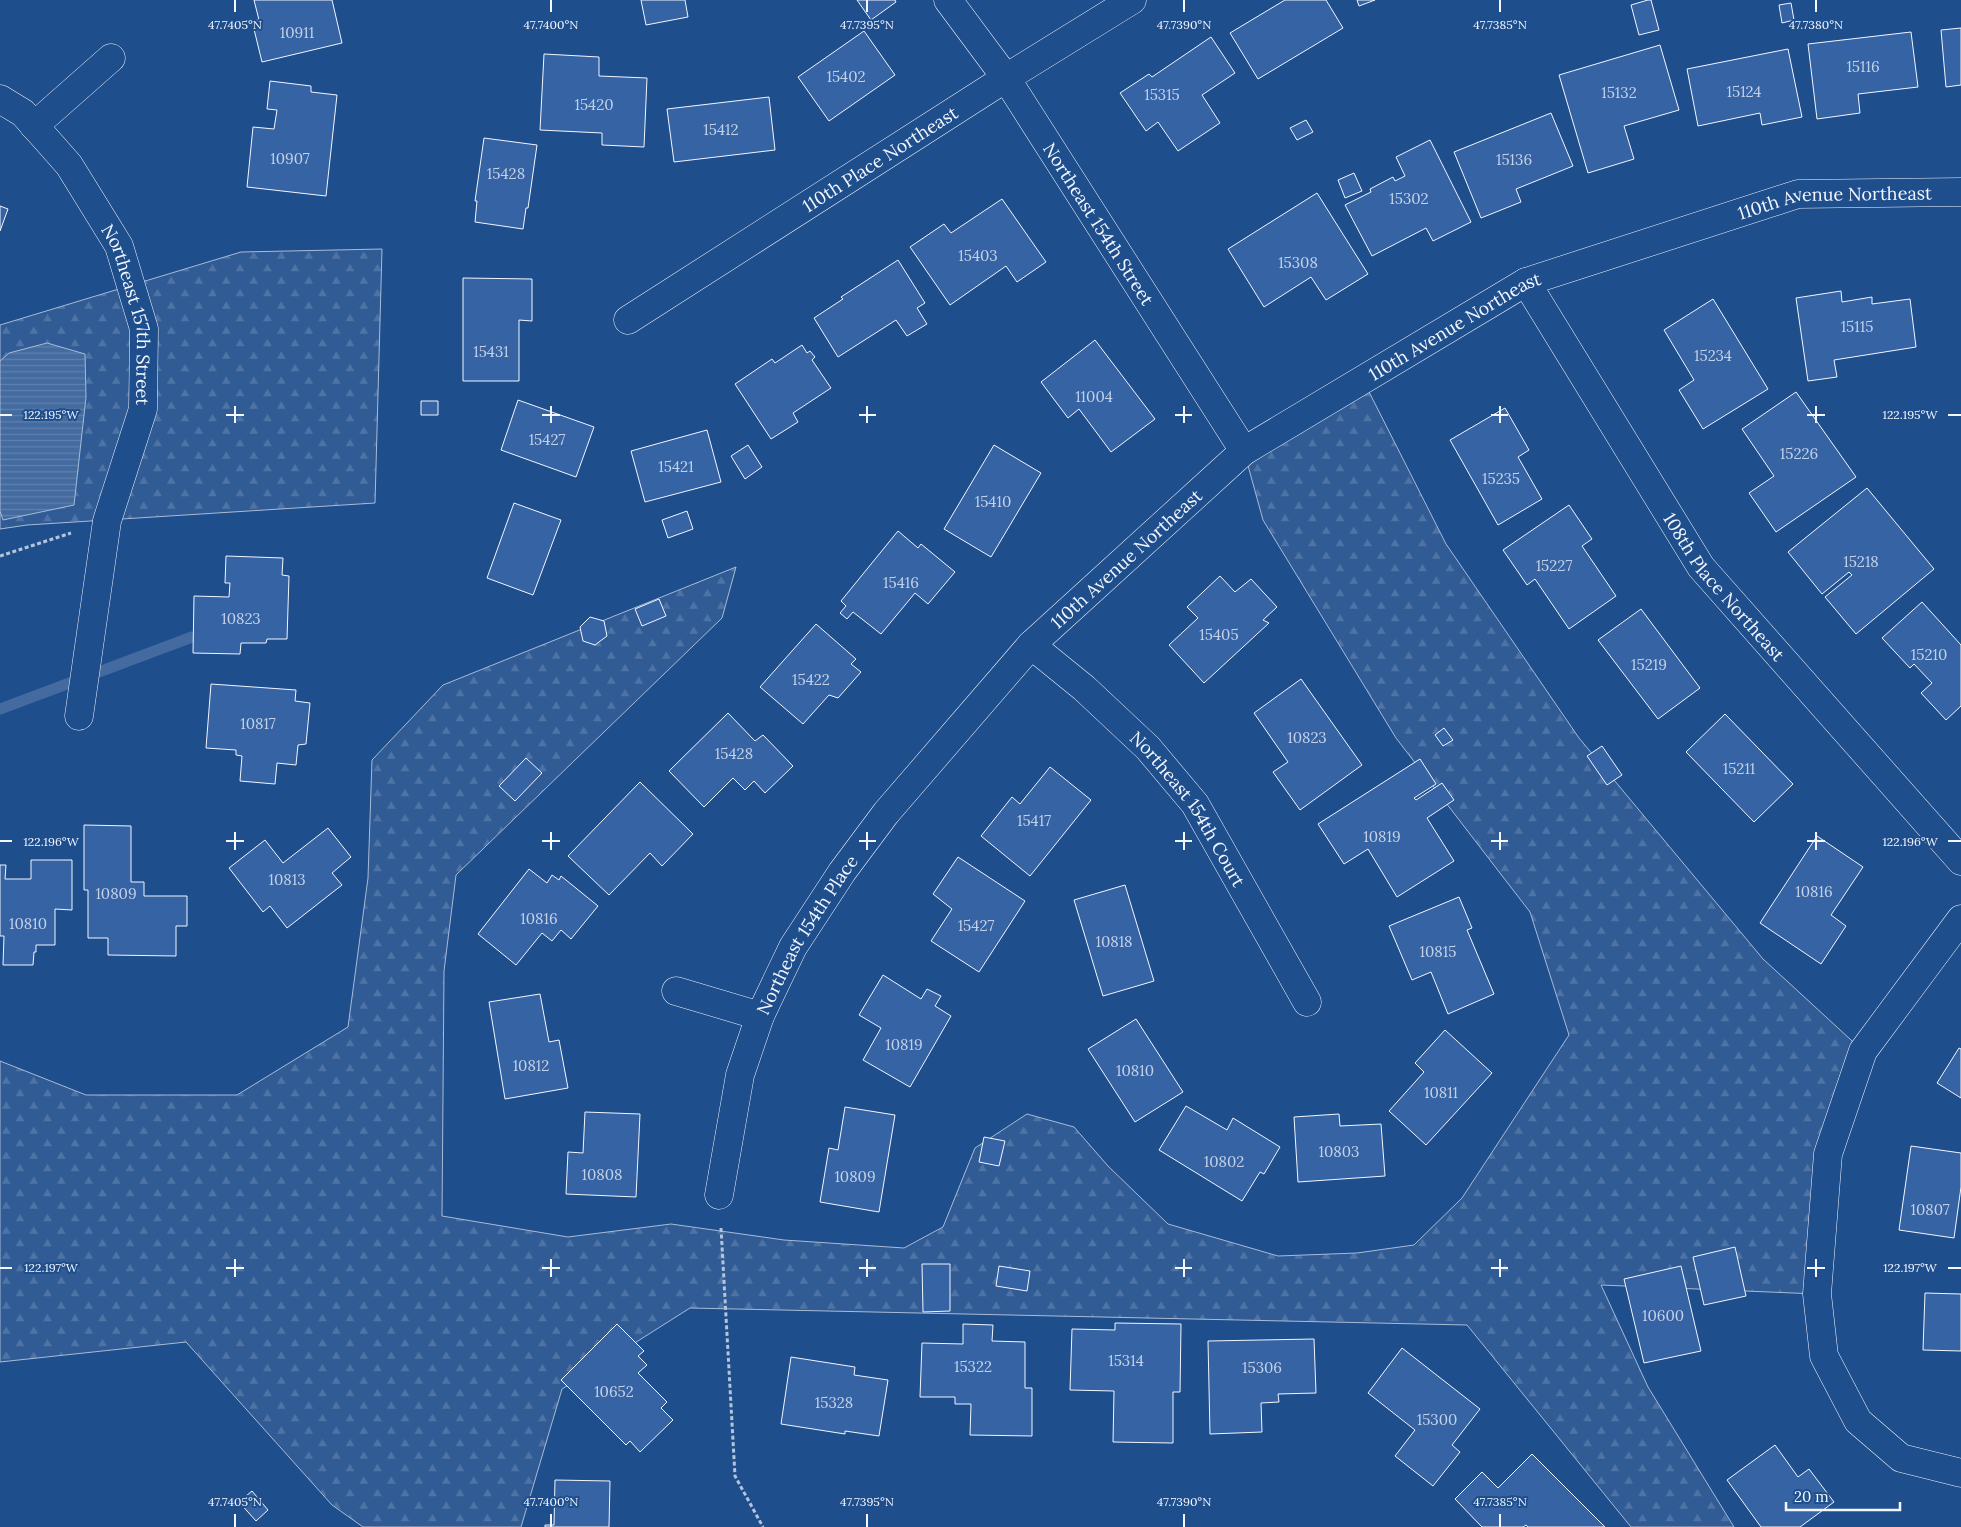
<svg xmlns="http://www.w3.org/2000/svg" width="1961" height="1527" font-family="Lora,serif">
	<defs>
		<pattern id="forest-firs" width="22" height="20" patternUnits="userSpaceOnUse" patternTransform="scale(1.25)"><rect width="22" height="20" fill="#305b95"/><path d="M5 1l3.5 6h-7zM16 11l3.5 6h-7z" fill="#4e73a5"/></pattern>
		<pattern id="water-rules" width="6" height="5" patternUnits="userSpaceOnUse" patternTransform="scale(1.25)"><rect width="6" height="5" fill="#446ba0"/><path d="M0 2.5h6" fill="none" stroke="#5f81ae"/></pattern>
	</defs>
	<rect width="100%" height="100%" fill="#1f4e8c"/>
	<!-- forest -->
	<path fill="url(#forest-firs)" stroke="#a8bbd7" d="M382,249L375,503L27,525L0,529V325L241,252Z
		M1363,380L1446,544L1579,738L1763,959L1863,1051L1828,1154L1817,1294L1601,1285L1648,1387L1734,1527H1631L1467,1325L690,1308L562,1389L521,1527H363L332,1505L186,1342L0,1362V1061L86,1095H237L348,1027L368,878L372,760L443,685L736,567L722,618L456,875L444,971L442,1216L568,1237L671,1224L784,1240L904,1248L943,1227L975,1148L1027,1114L1074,1127L1108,1166L1168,1224L1278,1256L1357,1253L1414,1245L1462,1198L1569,1035L1530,912L1396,738L1263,520L1244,451Z"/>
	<!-- water -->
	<path fill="url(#water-rules)" stroke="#a8bbd7" d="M47,343L85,354L86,397L74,505L3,520L0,511V361L9,353Z"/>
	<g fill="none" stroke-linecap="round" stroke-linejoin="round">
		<!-- stream -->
		<path stroke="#446ba0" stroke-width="11" d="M0,709L192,637"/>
	</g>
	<!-- building -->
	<path fill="#3563a3" stroke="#f2f6ff" d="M254,0H332L342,43L262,62L252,21L259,20Z
		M641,0H685L688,17L646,25Z
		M857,0H895L896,2L871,20Z
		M1285,0H1326L1343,28L1258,79L1230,33Z
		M1357,0H1375L1359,6Z
		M1648,0H1651L1659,30L1639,35L1631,5Z
		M1791,3L1794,20L1782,23L1779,5Z
		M1961,28V85L1946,87L1941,30Z
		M864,31L895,75L829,121L798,77Z
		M1911,32L1918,87L1858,94L1860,113L1817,119L1808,44Z
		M1211,37L1235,73L1202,95L1220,123L1178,151L1158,122L1146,131L1120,93L1149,74L1152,77Z
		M1660,45L1679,110L1624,126L1634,159L1588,173L1559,75Z
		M1788,49L1802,117L1762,125L1760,113L1698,126L1687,69Z
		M544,54L599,57V76L647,78L644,147L602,145V133L540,130Z
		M270,81L311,86V92L337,95L326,196L247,187L253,127L274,129L277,110L267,109Z
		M769,97L775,150L674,162L667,109Z
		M1551,113L1573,166L1516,189L1521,202L1481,218L1454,152Z
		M1306,120L1313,132L1297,140L1290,128Z
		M484,138L537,145L528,208H526L523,229L475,222L477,201H475Z
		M1430,140L1471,222L1433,241L1426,228L1372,256L1345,205L1371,192L1370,189L1393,177L1395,181L1405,176L1396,157Z
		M1354,173L1362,191L1345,198L1338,180Z
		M1317,193L1368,274L1326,300L1311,277L1264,307L1228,249Z
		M1002,199L1046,262L1017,282L1006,266L950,305L910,247L944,224L951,233Z
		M0,206L8,209L0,231Z
		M898,260L925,303L917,308L927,324L907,336L896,320L838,357L814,318L843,299L841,297Z
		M463,278L532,279V321L519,320V381H463Z
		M1841,291L1842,302L1872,297V304L1910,299L1916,347L1834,360L1837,377L1808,381L1796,298Z
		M1713,299L1768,389L1703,429L1679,390L1694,380L1664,330Z
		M1095,340L1155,419L1111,452L1079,409L1068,418L1041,382Z
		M802,345L807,353L810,351L815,357L812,360L831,388L793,413L798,422L771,439L735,384L772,359L775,363Z
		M1796,392L1856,477L1776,532L1749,493L1774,476L1742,429Z
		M518,400L594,427L576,477L501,450Z
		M421,401H438V415H421Z
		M1505,408L1529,450L1518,457L1542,499L1498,525L1450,440Z
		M707,430L721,482L645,502L631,451Z
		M748,445L762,467L745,479L731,456Z
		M994,445L1041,473L991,557L944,529Z
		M1867,488L1934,569L1856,634L1825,597L1852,575L1849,572L1822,594L1788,552Z
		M514,503L561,520L533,595L487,578Z
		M1569,505L1592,539L1582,546L1616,596L1569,629L1535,579L1527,585L1503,550Z
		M687,511L693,529L668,538L662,520Z
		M898,531L918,548L921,544L955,572L928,604L915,593L881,634L853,612L847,619L840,613L846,606L841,601Z
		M226,556L283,558L282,575L289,576L287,639H267L266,643H241L240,654L193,653L194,596L229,597L230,583H225Z
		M1220,576L1235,592L1251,579L1277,607L1263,620L1269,623L1204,683L1169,645L1198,618L1187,607Z
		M659,599L666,616L642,626L635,609Z
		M1922,602L1961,645V706L1946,720L1921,693L1932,683L1914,664L1910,668L1882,638Z
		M1641,609L1700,688L1658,719L1598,640Z
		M590,617L604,621L607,636L595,645L583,641L580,627Z
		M816,624L856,659L851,664L861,672L838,698L829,695L803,724L760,687Z
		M1301,679L1362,765L1300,810L1273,772L1288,762L1254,713Z
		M211,684L296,690L295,701L310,703L306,744L298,745L296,765L277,763L275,784L240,781L242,756L236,755V750L206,748Z
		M728,713L755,741L763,735L793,766L765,793L754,781L745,790L733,778L704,807L669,771Z
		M1725,714L1793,784L1754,822L1686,752Z
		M1444,728L1453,740L1443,746L1435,735Z
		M1602,746L1622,775L1607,785L1587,756Z
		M526,758L542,773L515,801L499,786Z
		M1420,759L1436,784L1414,798L1416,800L1442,783L1454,800L1427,818L1454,861L1397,897L1368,849L1344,864L1318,824Z
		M1050,767L1091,800L1030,876L981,836L1012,797L1020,804Z
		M640,782L693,834L662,866L650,853L609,895L568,856Z
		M84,825L131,826V882H144V896H187V926H176V956L108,955V938H88V890H84Z
		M328,828L351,857L332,873L342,885L287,928L270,906L263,912L229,868L265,840L283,863Z
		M1817,836L1863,867L1831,915L1846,926L1821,964L1760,923Z
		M958,857L1025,901L979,972L931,941L952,909L933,894Z
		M31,860H72V910L55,909V945H36V952H34L33,965H3L4,936H0V865H6L5,879H31Z
		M529,869L547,883L552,875L559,880L561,876L598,906L571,939L561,930L552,941L542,933L516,965L478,934Z
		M1125,885L1154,981L1103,996L1074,900Z
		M1459,897L1472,928L1467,930L1494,994L1448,1014L1431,972L1412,980L1389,926Z
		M883,975L921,999L927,989L941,996L935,1006L951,1016L910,1087L863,1060L881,1028L859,1015Z
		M540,994L549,1042L559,1040L568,1088L505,1099L489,1002Z
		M1136,1019L1183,1092L1135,1122L1088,1049Z
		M1445,1030L1492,1073L1426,1145L1389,1111L1424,1072L1415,1063Z
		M1959,1048L1961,1049V1098L1937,1083Z
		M1186,1106L1227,1130L1233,1118L1280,1147L1264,1174L1260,1172L1242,1201L1159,1150Z
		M845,1107L895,1115L879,1212L820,1202L829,1148L838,1150Z
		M585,1112L640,1114L636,1197L566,1194L568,1152L583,1153Z
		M1339,1114L1340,1126L1381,1124L1385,1176L1298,1182L1294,1117Z
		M984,1137L1005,1141L999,1166L979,1162Z
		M1911,1146L1961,1153V1187L1954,1238L1899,1230Z
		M1735,1247L1746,1296L1704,1305L1693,1257Z
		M922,1264H950V1311L923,1312Z
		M999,1266L1030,1271L1027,1291L996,1286Z
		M1681,1266L1701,1351L1644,1363L1624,1279Z
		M1925,1293L1961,1294V1351L1923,1350Z
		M1115,1323L1181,1324L1180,1392H1173V1443L1113,1442L1114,1391L1070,1390L1072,1329L1115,1330Z
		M617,1324L644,1351L638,1356L647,1365L638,1373L667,1402L661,1408L673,1420L640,1452L630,1441L626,1445L561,1380Z
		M963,1324L993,1325L992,1341L1025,1342V1388H1032V1436L970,1435L971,1404H955V1397H920L922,1343L963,1344Z
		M1314,1339L1316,1393L1278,1394L1279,1402L1261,1403L1262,1432L1210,1434L1208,1341Z
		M1402,1348L1480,1409L1452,1445L1460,1452L1433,1486L1395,1456L1415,1430L1368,1393Z
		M791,1357L855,1367L854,1375L888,1380L879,1436L845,1431V1434L781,1424Z
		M1775,1445L1798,1477L1809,1469L1834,1502L1800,1527H1761L1727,1480Z
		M1532,1454L1605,1527H1528L1526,1525L1523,1527H1482L1455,1499L1482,1472L1498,1488Z
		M555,1480L610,1481L609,1527H545V1525H554Z
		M252,1491L268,1510L256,1521L239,1502Z"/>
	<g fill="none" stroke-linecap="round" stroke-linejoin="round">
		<!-- minor casing -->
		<g stroke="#f2f6ff" stroke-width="29">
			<g id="minor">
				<path id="s1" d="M948,0L1006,78L1244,451"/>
				<path id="s2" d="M0,99L23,113L69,165L119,246L144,329L143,409L107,521L79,716"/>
				<path d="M34,126L111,58"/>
				<path id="s3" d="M1526,282L1701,567L1961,861"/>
				<path id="s4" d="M628,320L1006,78L1132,0"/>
				<path id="s5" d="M1031,645L1084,688L1148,748L1195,804L1307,1002"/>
				<path d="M1961,919L1863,1051L1828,1154L1817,1294L1824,1356L1858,1421L1901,1458L1961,1473"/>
				<path d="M676,991L760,1016"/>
				<path id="s6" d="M719,1195L740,1075L760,1016L793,947L842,872L886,813L1031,645L1244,451L1526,282L1798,194L1961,192"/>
			</g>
		</g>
		<!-- path -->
		<path stroke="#b3c4dc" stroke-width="3" stroke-dasharray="4 2.5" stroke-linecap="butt" d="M0,556L71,533
			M721,1228L735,1476L763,1527"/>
		<!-- minor -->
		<use href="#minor" stroke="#1f4e8c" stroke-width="28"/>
	</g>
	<!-- ticks -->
	<path fill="none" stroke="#f2f6ff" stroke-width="2" d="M235,0V12M551,0V12M867,0V12M1184,0V12M1500,0V12M1816,0V12M235,406V423M551,406V423M867,406V423M1184,406V423M1500,406V423M1816,406V423M0,415H12M226,415H244M542,415H560M859,415H876M1175,415H1192M1491,415H1508M1807,415H1825M1948,415H1961M235,832V850M551,832V850M867,832V850M1184,832V850M1500,832V850M1816,832V850M0,841H12M226,841H244M542,841H560M859,841H876M1175,841H1192M1491,841H1508M1807,841H1825M1948,841H1961M235,1259V1277M551,1259V1277M867,1259V1277M1184,1259V1277M1500,1259V1277M1816,1259V1277M0,1268H12M226,1268H244M542,1268H560M859,1268H876M1175,1268H1192M1491,1268H1508M1807,1268H1825M1948,1268H1961M235,1514V1527M551,1514V1527M867,1514V1527M1184,1514V1527M1500,1514V1527"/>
	<g text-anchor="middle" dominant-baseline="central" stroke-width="4" stroke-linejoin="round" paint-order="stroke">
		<!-- number labels -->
		<g font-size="15" fill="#c3d1e8">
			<text x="297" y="32">10911</text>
			<text x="1863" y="66">15116</text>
			<text x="846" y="76">15402</text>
			<text x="1744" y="91">15124</text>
			<text x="1619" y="92">15132</text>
			<text x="1162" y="94">15315</text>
			<text x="594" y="104">15420</text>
			<text x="721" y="129">15412</text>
			<text x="290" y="158">10907</text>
			<text x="1514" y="159">15136</text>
			<text x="506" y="173">15428</text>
			<text x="1409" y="198">15302</text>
			<text x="978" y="255">15403</text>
			<text x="1298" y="262">15308</text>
			<text x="1857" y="326">15115</text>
			<text x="491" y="351">15431</text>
			<text x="1713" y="355">15234</text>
			<text x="1094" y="396">11004</text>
			<text x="547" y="439">15427</text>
			<text x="1799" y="453">15226</text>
			<text x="676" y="466">15421</text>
			<text x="1501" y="478">15235</text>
			<text x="993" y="501">15410</text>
			<text x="1861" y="561">15218</text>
			<text x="1554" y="565">15227</text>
			<text x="901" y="582">15416</text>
			<text x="241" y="618">10823</text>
			<text x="1219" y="634">15405</text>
			<text x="1929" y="654">15210</text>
			<text x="1649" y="664">15219</text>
			<text x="811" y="679">15422</text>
			<text x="258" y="723">10817</text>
			<text x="1307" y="737">10823</text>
			<text x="734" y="753">15428</text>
			<text x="1739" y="768">15211</text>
			<text x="1034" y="820">15417</text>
			<text x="1382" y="836">10819</text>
			<text x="287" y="879">10813</text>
			<text x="1814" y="891">10816</text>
			<text x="116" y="893">10809</text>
			<text x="539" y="918">10816</text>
			<text x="28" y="923">10810</text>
			<text x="976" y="925">15427</text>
			<text x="1114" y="941">10818</text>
			<text x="1438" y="951">10815</text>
			<text x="904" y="1044">10819</text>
			<text x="531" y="1065">10812</text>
			<text x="1135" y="1070">10810</text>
			<text x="1441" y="1092">10811</text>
			<text x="1339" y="1151">10803</text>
			<text x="1224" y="1161">10802</text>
			<text x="602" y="1174">10808</text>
			<text x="855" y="1176">10809</text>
			<text x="1930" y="1209">10807</text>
			<text x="1663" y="1315">10600</text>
			<text x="1126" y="1360">15314</text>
			<text x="973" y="1366">15322</text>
			<text x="1262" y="1367">15306</text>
			<text x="614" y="1391">10652</text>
			<text x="834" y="1402">15328</text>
			<text x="1437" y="1419">15300</text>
		</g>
		<!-- street labels -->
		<g font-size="18" fill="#f2f6ff" stroke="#1f4e8c">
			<text stroke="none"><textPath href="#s4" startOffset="299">110th Place Northeast</textPath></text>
			<text stroke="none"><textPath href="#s6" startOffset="1584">110th Avenue Northeast</textPath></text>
			<text stroke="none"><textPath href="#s1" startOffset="270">Northeast 154th Street</textPath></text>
			<text stroke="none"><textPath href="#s2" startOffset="261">Northeast 157th Street</textPath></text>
			<text stroke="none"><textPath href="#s6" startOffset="1179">110th Avenue Northeast</textPath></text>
			<text stroke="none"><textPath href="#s6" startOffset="774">110th Avenue Northeast</textPath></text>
			<text stroke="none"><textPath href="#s3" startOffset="364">108th Place Northeast</textPath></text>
			<text stroke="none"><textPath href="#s5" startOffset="229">Northeast 154th Court</textPath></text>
			<text stroke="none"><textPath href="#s6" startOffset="278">Northeast 154th Place</textPath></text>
		</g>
	</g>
	<g font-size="12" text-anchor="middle" fill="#f2f6ff" stroke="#1f4e8c" stroke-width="4" stroke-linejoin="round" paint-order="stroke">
		<text x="235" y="29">47.7405°N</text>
		<text x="551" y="29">47.7400°N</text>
		<text x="867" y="29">47.7395°N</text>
		<text x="1184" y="29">47.7390°N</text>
		<text x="1500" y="29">47.7385°N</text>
		<text x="1816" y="29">47.7380°N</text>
		<text x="1910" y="419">122.195°W</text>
		<text x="51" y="419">122.195°W</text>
		<text x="1910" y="846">122.196°W</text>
		<text x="51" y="846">122.196°W</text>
		<text x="1910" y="1272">122.197°W</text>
		<text x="51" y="1272">122.197°W</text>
		<text x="235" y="1506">47.7405°N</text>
		<text x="551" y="1506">47.7400°N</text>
		<text x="867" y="1506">47.7395°N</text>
		<text x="1184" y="1506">47.7390°N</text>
		<text x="1500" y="1506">47.7385°N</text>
	</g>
	<!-- scale -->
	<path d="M1786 1502v8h114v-8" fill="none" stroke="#f2f6ff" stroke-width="2.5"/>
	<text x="1794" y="1502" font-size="15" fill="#f2f6ff" stroke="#1f4e8c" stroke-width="4" paint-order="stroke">20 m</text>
</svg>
